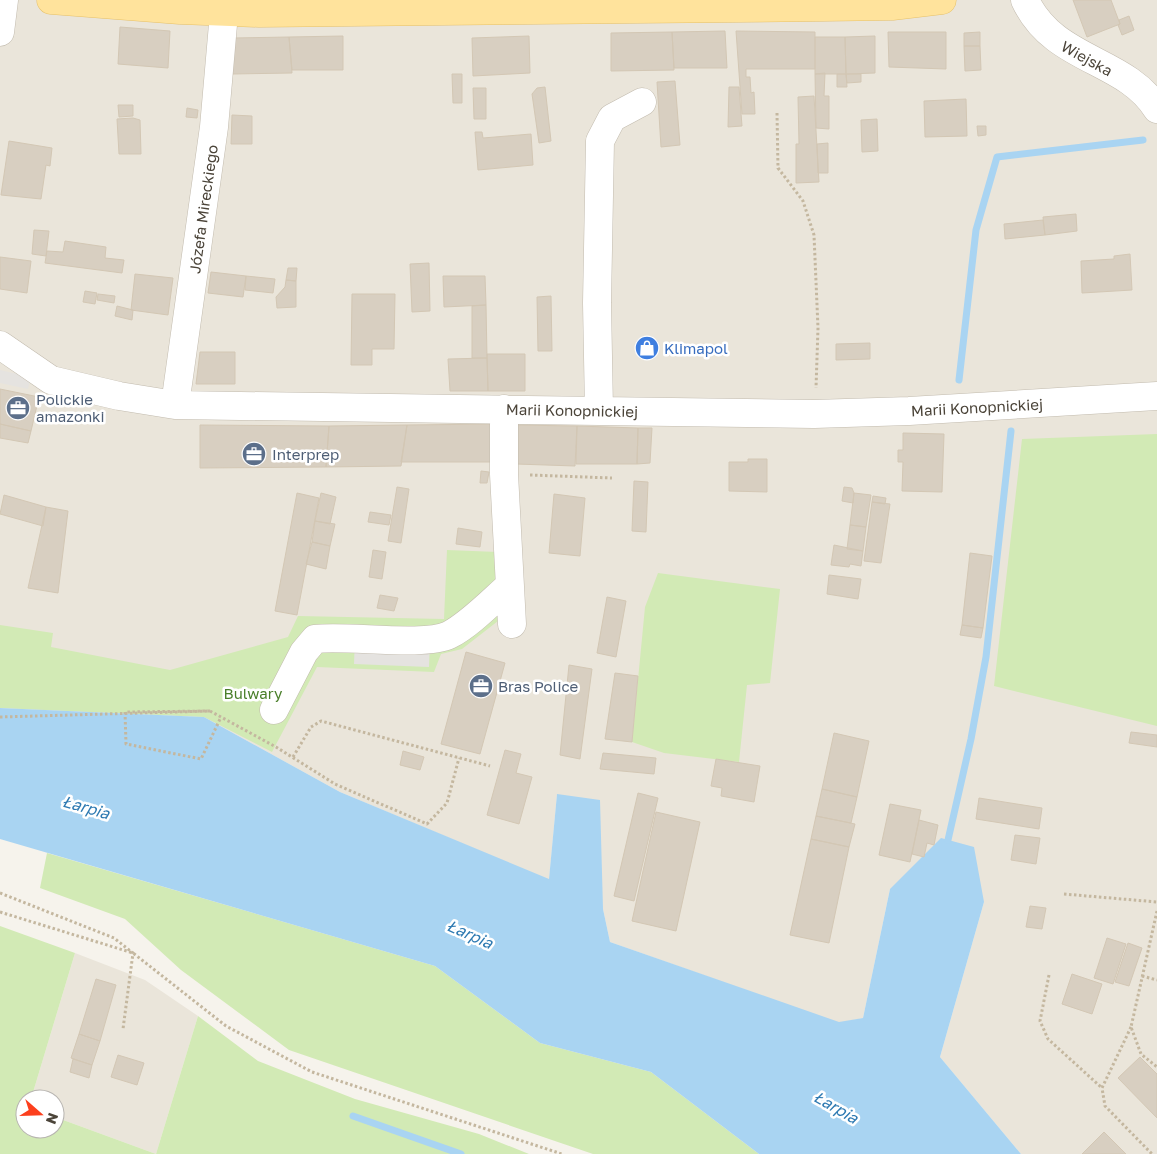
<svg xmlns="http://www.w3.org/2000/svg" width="1157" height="1154" font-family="'Golos Text',sans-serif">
	<rect width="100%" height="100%" fill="#f6f3ec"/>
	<!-- residential -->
	<path fill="#eae5da" d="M0,0H1157V1154H1021L940,1057L984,902L890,889L863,1018L839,1023L610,942L603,909L557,794L549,880L340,792L204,717L0,708Z
		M75,953L145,980L198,1016L156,1154L55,1117V1099H31Z"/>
	<!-- green -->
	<path fill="#d2eab5" d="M1157,434V726L994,686L1022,439Z
		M447,550L498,552V621L462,649L441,654L434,672L317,667L272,752L204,717L0,708V625L53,633L51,647L170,670L288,637L298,616L444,619Z
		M658,573L780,589L770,683L747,685L739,762L664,753L632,742L645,607Z
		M47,853L435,966L540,1043L651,1072L759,1154H593L289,1050L181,970L125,919L40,888Z
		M0,926L75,953L31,1099H25V1129H55V1117L156,1154L198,1016L258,1061L355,1099L479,1134L529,1154H0Z"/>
	<!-- parking -->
	<path fill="#e5e3e0" d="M0,370L26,376L30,381L28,389L0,383Z
		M355,637L430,640L429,667L354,664Z"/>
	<!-- water -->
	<path fill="#a9d4f2" d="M0,708L204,717L340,792L549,879L557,794L600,800L603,909L610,942L839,1022L863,1018L890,889L941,838L974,847L984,902L940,1057L1021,1154H759L651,1072L540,1043L435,966L0,839Z"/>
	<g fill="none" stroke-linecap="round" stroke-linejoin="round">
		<!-- stream -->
		<path stroke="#a9d4f2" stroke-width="7" d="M959,380L976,230L997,157L1143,140
			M948,840L971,739L986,657L1011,431
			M353,1116L461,1154"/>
	</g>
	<!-- building -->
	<path fill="#d8cfc1" stroke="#d3c7b4" d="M1073,0H1111L1120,24L1087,37Z
		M1129,16L1134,30L1122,35L1118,25L1120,24L1119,20Z
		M120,27L170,31L168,68L118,64Z
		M725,31L727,68H674L672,32Z
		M736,31L815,32V69H746V77H750L751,93L754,92L755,114H742Z
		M672,32L674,70L611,71V33Z
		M888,32H946V69L889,67Z
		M980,32V46H964V33Z
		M343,36V70H292L289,37Z
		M529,36L530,73L473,76L472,38Z
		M875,36V73L846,74L845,37Z
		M289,37L292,73L232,74L234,38Z
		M815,37H845L846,74H815Z
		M964,46H980L981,70L965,71Z
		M825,73L824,96H829V129L816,128L815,74Z
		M452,74H462V103H453Z
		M837,74H846L847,87H837Z
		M846,74H861V82L847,83Z
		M675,81L680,145L661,147L657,82Z
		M545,87L551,141L539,143L532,94L537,88Z
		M729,87H739L742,126L728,127Z
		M473,88H486V119H474Z
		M814,96L819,182L796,183V144H799L798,97Z
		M966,99L967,136L925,137L924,101Z
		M118,105H133V116L119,117Z
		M187,108L198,110L197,118L186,117Z
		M232,115L252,116V144H231Z
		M133,118L140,120L141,154H119L117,119Z
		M877,119L878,151L862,152L861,120Z
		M977,126H986V135L978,136Z
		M475,132H482L483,138L531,134L533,165L478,170Z
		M9,141L52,148L50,166L46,165L41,199L1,195Z
		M828,143V173H818L817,144Z
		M1076,214L1077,231L1045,235L1043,217Z
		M1043,220L1045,235L1005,239L1004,224Z
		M34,230L49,231L46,256L32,254Z
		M65,241L106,247L105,258L124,260L122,273L45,263L47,251L63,252Z
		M1130,254L1132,290L1082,293L1081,261L1114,259V256Z
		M0,257L31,261L27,293L0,289Z
		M429,263L430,311L412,312L410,264Z
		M288,268H297L296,281L286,280Z
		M211,272L246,276L243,297L208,293Z
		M135,274L173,278L168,315L131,310Z
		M246,276L275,279L273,293L245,290Z
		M443,276H485L486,305L444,307Z
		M286,280L296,281V307L277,308L276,297L285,287Z
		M85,291L97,293L95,304L83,302Z
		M98,294L115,296L114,303L97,300Z
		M352,294H395L394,349H372V365H351Z
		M551,296L552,351H538L537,297Z
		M486,305L487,358H472V306Z
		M117,306L133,310L132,320L115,316Z
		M870,343V359L836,360V344Z
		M200,352H235V384H196Z
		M487,354H525V391H488Z
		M487,358L488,391H450L448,359Z
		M0,389L39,397L31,431L0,424Z
		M0,424L31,431L28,443L0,438Z
		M495,424L491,462H401L407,425Z
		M200,425L329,426L326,467L200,468Z
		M407,425L401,466L326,467L329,426Z
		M516,425L577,426L575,466L516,464Z
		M577,426L638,428L637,464H576Z
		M638,428H652L650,463L637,464Z
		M903,433L944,434L942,492L902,491L903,462H898V450H903Z
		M748,459H767V492L729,491V462H748Z
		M481,471L489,472L487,483H480Z
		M634,481L648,482L646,532L632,531Z
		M397,487L409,489L401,543L388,541Z
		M844,487L852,488L854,493L853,503L842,501Z
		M297,493L319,498L297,615L275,611Z
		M321,493L336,497L330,524L315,521Z
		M854,493L871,495L866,527L850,525Z
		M554,494L585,498L580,556L549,553Z
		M4,495L46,507L43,526L0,514Z
		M873,496L886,498L885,504L872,502Z
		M872,502L890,504L881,563L864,561Z
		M46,507L68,511L58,593L28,588Z
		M370,512L391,515L389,525L368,522Z
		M315,521L335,524L330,546L312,542Z
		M850,525L866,527L863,551L847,549Z
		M458,528L482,532L480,547L456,544Z
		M312,542L330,546L326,569L306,564Z
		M834,545L863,551L861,566L850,564L849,567L831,565Z
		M373,550L386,552L382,579L369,577Z
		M970,553L992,556L983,628L962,625Z
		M829,575L861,579L858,599L827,594Z
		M380,595L398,598L394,611L377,608Z
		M607,597L626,601L616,657L597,653Z
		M962,625L983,628L981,638L960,635Z
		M466,652L505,663L480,754L441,744Z
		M569,665L592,669L580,759L560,755Z
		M615,673L638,676L632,742L605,739Z
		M1131,732L1157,735V747L1129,743Z
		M834,733L869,741L857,797L822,789Z
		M505,750L521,754L516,773L532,777L519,824L487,815Z
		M403,751L424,757L420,770L400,765Z
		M603,753L656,758L654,774L600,769Z
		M716,759L760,766L754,802L721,796L722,788L711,786Z
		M822,789L857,797L851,823L816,816Z
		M638,793L658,798L634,901L614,896Z
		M979,798L1042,808L1039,829L976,819Z
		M890,804L921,810L910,862L879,855Z
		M656,812L700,822L676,931L632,921Z
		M816,816L855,824L849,847L811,839Z
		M919,820L938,825L934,845L927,843L924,857L912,854Z
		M1015,835L1040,838L1036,864L1011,860Z
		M811,839L849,847L829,943L790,935Z
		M1030,906L1046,908L1042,929L1026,927Z
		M1107,938L1126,944L1113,984L1094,978Z
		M1128,943L1142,948L1129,986L1115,982Z
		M1072,974L1102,984L1092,1014L1062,1004Z
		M96,979L116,985L100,1041L79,1034Z
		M79,1034L100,1041L92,1065L71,1058Z
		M118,1055L144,1063L137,1085L111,1077Z
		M1140,1057L1157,1074V1118L1118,1078Z
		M73,1059L92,1065L89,1078L70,1072Z
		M1104,1132L1126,1154H1082Z"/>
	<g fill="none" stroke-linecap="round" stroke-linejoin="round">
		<!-- minor casing -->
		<g stroke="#c2bbae" stroke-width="29">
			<path id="minor" d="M1025,0C1054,62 1125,58 1157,109
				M0,32L4,0
				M0,345L51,380L119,396L175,405L814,414L909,411L1157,396
				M175,405L214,127L224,13
				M504,409V474L512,624
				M599,410L597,303L600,141L612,118L642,102
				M274,710L304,652L315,639C348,635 424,647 449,635C469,625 492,601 509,586"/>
		</g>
		<!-- major casing -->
		<g stroke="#e6c16a" stroke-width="29">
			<path id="major" d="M51,0L180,10L259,13L824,7L892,6L942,0"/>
		</g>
		<!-- path -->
		<path stroke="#c4b79f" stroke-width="3" stroke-dasharray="2.5 2.5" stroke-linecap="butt" d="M777,113L778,168L803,201L814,235L818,328L816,388
			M530,475L612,478
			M210,711L276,747L335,784L427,824L447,803L459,758
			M210,711L221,717L201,759L126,744L125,712Z
			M293,757L311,727L321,721L490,766
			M0,893L114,938L133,953L123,1029
			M1064,894L1157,902
			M1157,911L1131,1027L1141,1054L1157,1067
			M0,912L133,953L226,1026L312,1072L562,1154
			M1049,975L1040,1021L1048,1039L1102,1088
			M1142,976L1157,980
			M1131,1027L1102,1088L1105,1106L1152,1154"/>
		<!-- minor -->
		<use href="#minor" stroke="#fff" stroke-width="28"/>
		<!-- major -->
		<use href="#major" stroke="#ffe39c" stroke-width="28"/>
		<!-- path-bridge -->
		<path stroke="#c4b79f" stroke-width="3" stroke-dasharray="2.5 2.5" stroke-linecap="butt" d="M0,717L210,711"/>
	</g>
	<!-- icons -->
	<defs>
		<g id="shop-disc" transform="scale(1.25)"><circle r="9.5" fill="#3f7fe0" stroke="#fff"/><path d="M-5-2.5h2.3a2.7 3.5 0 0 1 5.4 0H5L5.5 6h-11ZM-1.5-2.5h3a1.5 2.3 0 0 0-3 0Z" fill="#fff"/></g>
		<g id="office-disc" transform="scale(1.25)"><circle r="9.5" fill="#5c6f8a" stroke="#fff"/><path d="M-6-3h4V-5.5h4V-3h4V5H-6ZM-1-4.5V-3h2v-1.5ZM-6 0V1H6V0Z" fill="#fff"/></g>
	</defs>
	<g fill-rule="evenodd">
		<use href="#shop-disc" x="647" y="348"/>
		<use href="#office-disc" x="18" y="408"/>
		<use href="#office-disc" x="254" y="454"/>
		<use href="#office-disc" x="481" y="686"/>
	</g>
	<g text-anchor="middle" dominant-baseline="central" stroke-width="5" stroke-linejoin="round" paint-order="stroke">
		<!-- street labels -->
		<g font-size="15" fill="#4b4439" stroke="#fff">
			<text transform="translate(1087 58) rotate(29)">Wiejska</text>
			<text transform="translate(203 209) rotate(-82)">Józefa Mireckiego</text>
			<text transform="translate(977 407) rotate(-3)">Marii Konopnickiej</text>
			<text transform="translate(572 410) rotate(1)">Marii Konopnickiej</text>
		</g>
		<!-- shop labels -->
		<g font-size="15" fill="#366cbe" stroke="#fff" text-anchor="start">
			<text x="664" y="348">Klimapol</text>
		</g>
		<!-- service labels -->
		<g font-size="15" fill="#4e5e75" stroke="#fff" text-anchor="start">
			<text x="36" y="399">Polickie<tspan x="36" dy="17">amazonki</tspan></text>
			<text x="272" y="454">Interprep</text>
			<text x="498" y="686">Bras Police</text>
		</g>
		<!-- park labels -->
		<g font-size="15" fill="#4a7f2a" stroke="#fff">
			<text x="253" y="693">Bulwary</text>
		</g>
		<!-- water labels -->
		<g font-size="16" font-style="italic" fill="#2e7ab2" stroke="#fff">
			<text transform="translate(86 807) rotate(16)">Łarpia</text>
			<text transform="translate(470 934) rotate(24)">Łarpia</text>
			<text transform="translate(836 1107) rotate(30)">Łarpia</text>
		</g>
	</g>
	<!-- north arrow -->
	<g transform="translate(40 1114) rotate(110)"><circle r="24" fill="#ffffff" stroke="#b7b4b0"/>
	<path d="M0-4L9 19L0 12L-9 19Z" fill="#fc3f1d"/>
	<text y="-8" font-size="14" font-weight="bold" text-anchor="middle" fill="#4b4439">N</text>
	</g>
</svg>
